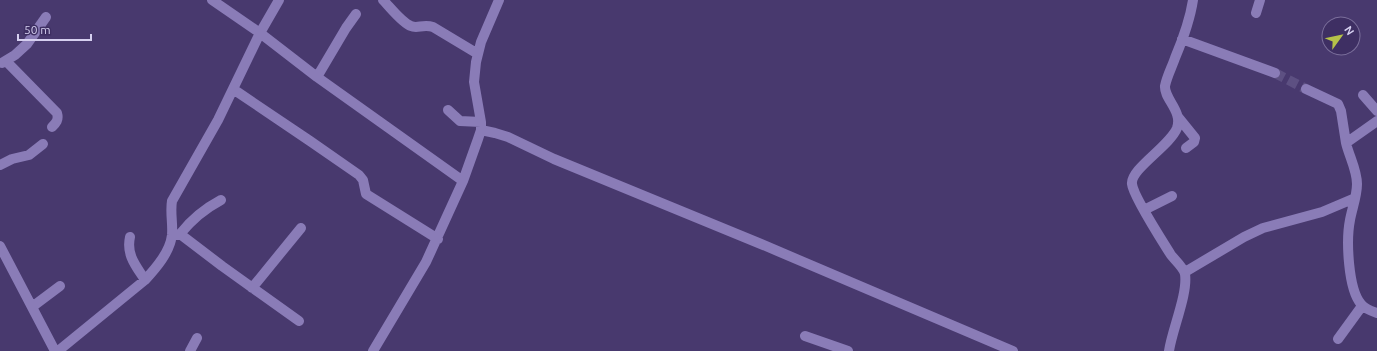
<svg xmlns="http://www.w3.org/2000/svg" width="1377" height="351" font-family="Ubuntu,sans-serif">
	<rect width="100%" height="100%" fill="#48396e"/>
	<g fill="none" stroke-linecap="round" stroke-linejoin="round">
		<!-- minor-tunnel -->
		<path stroke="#5d5082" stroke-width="10" stroke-dasharray="10 5" stroke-linecap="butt" d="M1275,73L1306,89"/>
		<!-- minor -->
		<path stroke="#8a7cb7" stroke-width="10" d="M212,0L260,33L317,77L463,181
			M383,0C390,7 402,23 411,26C417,29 423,24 433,27L478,54
			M1256,13L1260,0
			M1182,39L1275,73
			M6,61L57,113C59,120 56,123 52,127
			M2,63L15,55L27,44L46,17
			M317,77L346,28L356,14
			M233,89L310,141L359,175L363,180L366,194L438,239
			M1306,89L1338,104L1341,111L1346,143L1377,121
			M1363,95L1377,111
			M448,110L460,121L481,122
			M1178,117L1195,138L1194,142L1186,148
			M481,130L495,133L508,137L554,159L761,244L1013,351
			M1346,143C1349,156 1357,170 1357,184C1357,196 1352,209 1350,220C1346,240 1348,289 1361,304C1365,309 1371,311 1377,313
			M0,165L12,159L29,155L43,144
			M1144,210L1172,196
			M180,234C192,219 204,209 221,200
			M172,236L180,234L222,266L299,321
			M130,237C126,255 136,266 145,280
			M0,246L55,351
			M1185,272L1244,237L1263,228L1322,212L1355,198
			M252,288L301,228
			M32,307L60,286
			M805,336L848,351
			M1338,339L1362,306
			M58,351L145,280C156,268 170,252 172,235C173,223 170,212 172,201L218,120L260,33L279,0
			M190,351L197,338
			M373,351L426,262L463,181L478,139L481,130V122L474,82L476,62L481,42L499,0
			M1169,351C1172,330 1188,294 1185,274C1184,268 1175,260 1171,255C1163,242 1133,196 1132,184C1130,169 1170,146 1177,128C1183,111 1164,99 1165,86C1167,76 1172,67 1175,58C1183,39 1190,20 1193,0"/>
	</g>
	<!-- north arrow -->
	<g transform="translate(1341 36) rotate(57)"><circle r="19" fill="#3e2f63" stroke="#7b6f9b"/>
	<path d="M0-3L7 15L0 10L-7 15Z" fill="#b5c249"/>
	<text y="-6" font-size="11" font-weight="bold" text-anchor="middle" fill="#d6d0f0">N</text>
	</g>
	<!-- scale -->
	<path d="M18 34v6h73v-6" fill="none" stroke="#d6d0f0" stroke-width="2"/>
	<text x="24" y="34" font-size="12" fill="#d6d0f0" stroke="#3e2f63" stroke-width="3" paint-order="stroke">50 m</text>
</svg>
